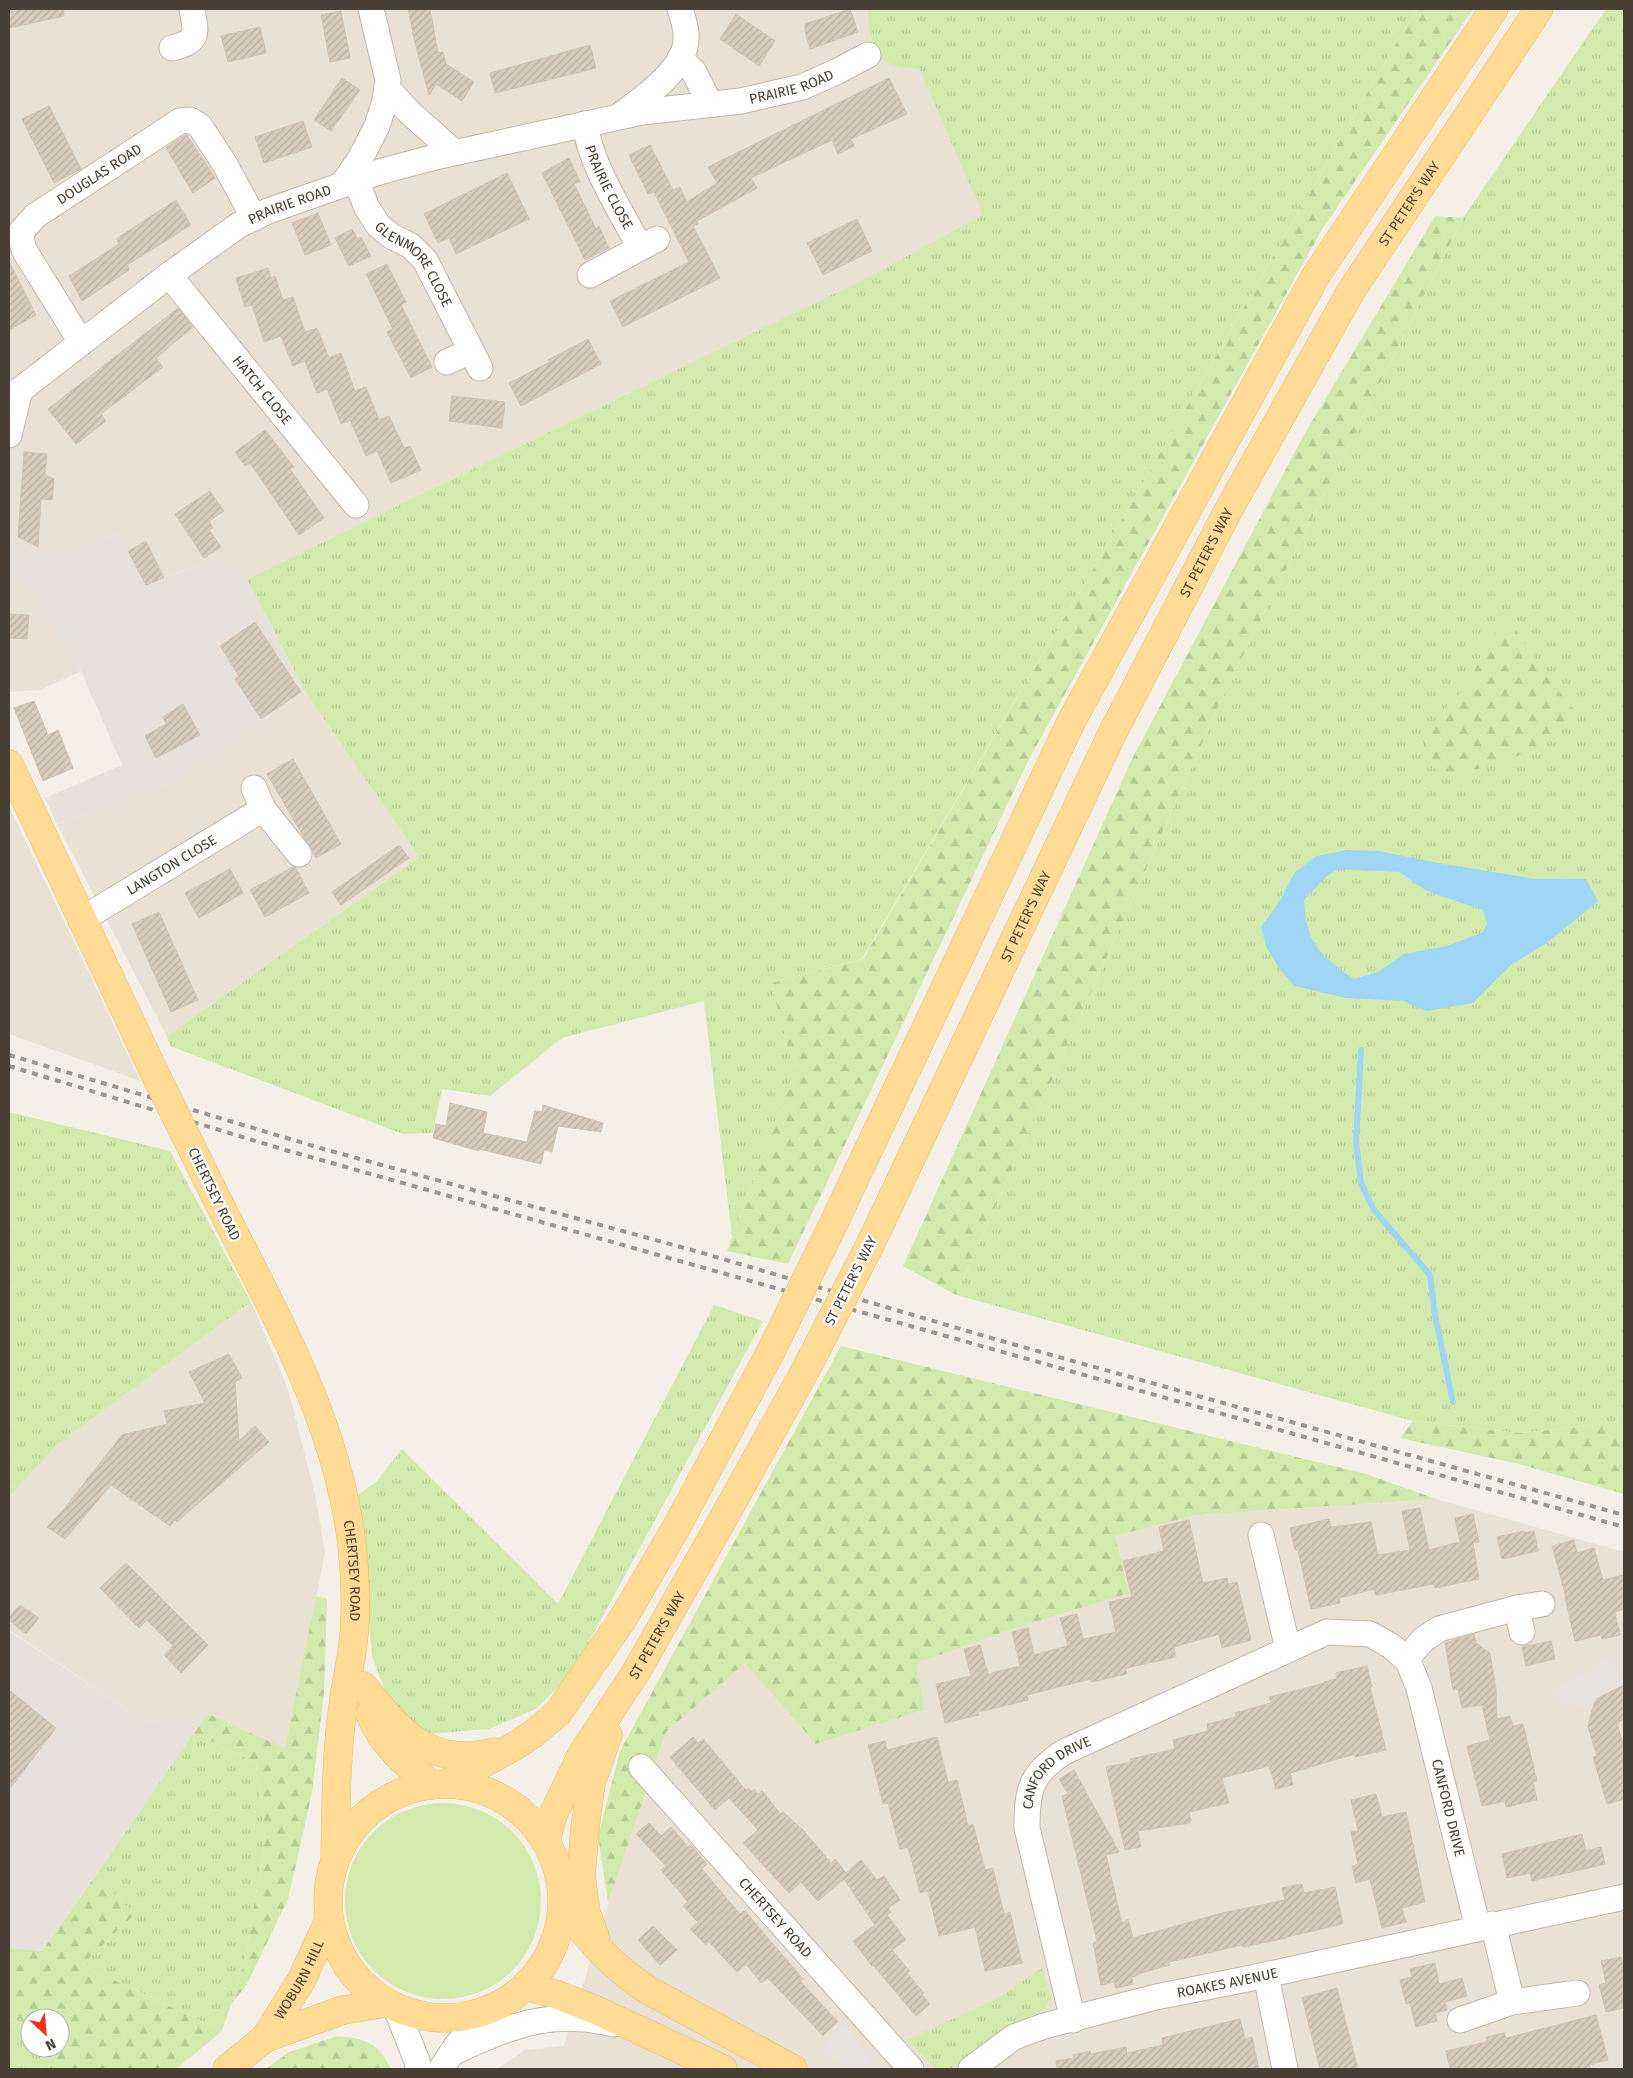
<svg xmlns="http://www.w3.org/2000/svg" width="1633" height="2078" font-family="'Fira Sans',sans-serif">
	<defs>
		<pattern id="grass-tufts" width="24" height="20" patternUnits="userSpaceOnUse" patternTransform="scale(1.25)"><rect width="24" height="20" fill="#d2ebad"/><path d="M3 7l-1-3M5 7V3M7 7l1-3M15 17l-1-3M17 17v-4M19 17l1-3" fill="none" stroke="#b6cb95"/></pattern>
		<pattern id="forest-firs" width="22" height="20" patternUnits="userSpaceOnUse" patternTransform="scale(1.25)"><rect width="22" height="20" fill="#d2ebad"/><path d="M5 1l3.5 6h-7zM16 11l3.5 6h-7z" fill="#b6cb95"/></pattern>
		<pattern id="building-hatch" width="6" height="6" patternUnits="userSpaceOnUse" patternTransform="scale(1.25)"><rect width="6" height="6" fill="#d7cbbb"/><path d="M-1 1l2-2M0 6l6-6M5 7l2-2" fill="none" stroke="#baafa1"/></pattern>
	</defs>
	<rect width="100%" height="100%" fill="#f4f0e7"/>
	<!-- residential -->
	<path fill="#e9e1d4" d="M9,9H867L872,43L919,67L984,215L876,273L247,579L215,559L145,585L119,534L46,559L9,536Z
		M9,574L30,592L81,671L40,690L9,692Z
		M306,693L419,857L167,1036L57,824L175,782L266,718Z
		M9,807L141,1081L9,1034Z
		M251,1302L288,1389L315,1494L325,1553L285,1749L208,1714L146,1722L9,1630V1497L58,1444Z
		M1436,1499L1624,1552V2069H497L525,2050L564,2046L619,1869L666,1732L745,1662L816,1744L924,1710L916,1663L1009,1630L1129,1592L1114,1536L1196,1515Z"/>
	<!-- industrial -->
	<path fill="#e7e1db" d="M119,534L146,585L215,559L247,579L306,693L266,718L175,782L57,824L45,798L122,765L81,671L30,592L9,574V536L46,559Z
		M9,1631L146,1722L208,1714L42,1951L9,1948Z"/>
	<!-- grass -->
	<path fill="url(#grass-tufts)" d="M867,9H1418L1392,50L1102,554L862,959L771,983L795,1070L732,1237L704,1001L562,1038L490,1096L442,1089L433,1133L403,1134L170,1046L167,1036L419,857L306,693L247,579L876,273L983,215L919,68C872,68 872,48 867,9Z
		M1606,9H1624V1422L1519,1433L1413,1421L956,1295L1229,683L1463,218Z
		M9,1112L170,1151L251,1302L58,1444L9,1497Z
		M714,1305L763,1321L572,1673L536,1709L489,1729L427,1734L390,1704L372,1656L358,1495L377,1481L402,1449L558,1604Z
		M194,1733L256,1763L265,1840L244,1965L222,2031L82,1965L135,1914L95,1876Z
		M1042,1968L1051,1998L1042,2015L1008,2026L951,2069H937L906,2040L991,2002Z
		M21,2019L30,2030V2048H46L64,2069H9V2021Z"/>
	<!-- forest -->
	<path fill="url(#forest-firs)" d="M1418,9H1473L1321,231L1029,759L788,1264L727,1251L794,1070L771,983L863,959L1102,554L1392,50Z
		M1435,216L1463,218L1229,683L956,1295L903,1266L1132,759L1305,433Z
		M1511,623L1551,682L1573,709L1558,734L1538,749L1484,767L1452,776L1436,771L1425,751L1423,740L1437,717L1470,683L1487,638Z
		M841,1346L1366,1474L1436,1499L1196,1515L1115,1536L1129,1593L1009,1630L917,1663L924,1710L816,1744L745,1663L666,1732L608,1903L598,1836L620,1751Z
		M1413,1421L1519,1433L1624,1422V1494L1519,1464L1400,1438Z
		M316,1596L327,1599L324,1693L312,1793L288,1899L247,1984L230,2006L244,1965L265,1840L256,1763L194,1733L208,1714L285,1748Z
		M95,1876L135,1914L82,1965L222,2031L176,2069H64L46,2048H60V2018H30V2030L21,2019L9,2021V1948L42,1951Z
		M337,2036C365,2038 379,2043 391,2069H266L289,2052Z"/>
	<!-- garden -->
	<path fill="#d2ebad" d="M345 1901a98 98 0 1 1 196 0a98 98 0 1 1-196 0Z"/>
	<!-- parking -->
	<path fill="#e5e2df" d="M1609,1657L1624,1685L1598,1698L1594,1703L1592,1712L1560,1701L1550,1692Z
		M844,2025L871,2057L862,2069H848L822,2050Z"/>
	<!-- water -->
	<path fill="#9fd6f5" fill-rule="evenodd" d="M1347,850L1379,851L1438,863L1537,879H1586L1598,901L1547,943L1511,965L1473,1003L1427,1011L1403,1001L1346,998L1294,986L1277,965L1266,946L1261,927L1279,902L1295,872L1317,856ZM1338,869L1399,872L1427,891L1483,910L1487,924L1482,933L1446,946L1404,954L1378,972L1354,979C1319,955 1306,943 1304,900L1327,876Z"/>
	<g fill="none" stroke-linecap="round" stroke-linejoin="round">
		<!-- stream -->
		<path stroke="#9fd6f5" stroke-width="6" d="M1361,1050L1356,1142L1361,1183L1374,1210L1430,1275L1435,1315L1453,1402"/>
	</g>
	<!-- building -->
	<path fill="url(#building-hatch)" stroke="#d2c2ae" d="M9,9H63L64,16L9,28Z
		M408,9H430L438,53L443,52L446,64L474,82L462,101L436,84L429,95L415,43Z
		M850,9L858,32L810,49L805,31V24Z
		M341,11L350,58L330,62L321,15Z
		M736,14L775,41L759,66L720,39Z
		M260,27L266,53L228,62L221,36Z
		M590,45L596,68L495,93L490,73Z
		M342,78L360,90L331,131L314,120Z
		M889,78L907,114L851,139L854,146L838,154L832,140L751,178L757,188L697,221L698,224L693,226L720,278L623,327L610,301L689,262L654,192L648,194L629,155L650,145L673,190L680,187L687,202L717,183L708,167Z
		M49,106L81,169L54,183L22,119Z
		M303,121L312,147L264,163L255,137Z
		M185,135H187L215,178L193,193L166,148Z
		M569,158L580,182L574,184L596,229L599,226L609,248L585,260L542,173Z
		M507,173L529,219L456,254L449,238L438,243L424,214Z
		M176,200L191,225L127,265L129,270L82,301L69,276L119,244L116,239Z
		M318,213L331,245L305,255L292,223Z
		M857,219L872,251L823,275L807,243Z
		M352,229L358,239L361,237L371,256L349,266L335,238Z
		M9,261L36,315L9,330Z
		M387,264L406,302L401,305L432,367L411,378L387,332L393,329L366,274Z
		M268,268L271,278L275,276L283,300L293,297L305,332L317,328L329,358L341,353L355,391L366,387L379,420L389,416L404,448L410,446L421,470L391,483L377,451L366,456L350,420L341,424L327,389L317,393L305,361L293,366L281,336L264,342L252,305L245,307L236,278Z
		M178,308L193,327L156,358L163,367L101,414L106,421L76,444L48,409Z
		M588,339L601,364L521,406L509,383L550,362L548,360Z
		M452,396L505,402L502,428L449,421Z
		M265,430L294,467L290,469L324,518L299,535L250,463L245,466L235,452Z
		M24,452L47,454L45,475L54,479L52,500L41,499L38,547L18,537Z
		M210,491L224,511L209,521L213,528L209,530L221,547L204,558L175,514Z
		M146,541L164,578L146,585L128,551Z
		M9,614L29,615L27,639L9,638Z
		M255,622L301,692L261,719L235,679L239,676L220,646Z
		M34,701L48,735L58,730L73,768L43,781L14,708Z
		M183,704L200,735L156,758L145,736L166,724L163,717Z
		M293,759L341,844L316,858L267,774Z
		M399,845L409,858L341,905L332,892Z
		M293,867L296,868L309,893L265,917L250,890Z
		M230,869L243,893L199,918L185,893Z
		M159,912L198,1000L171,1012L132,924Z
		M450,1103L487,1112L483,1133L527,1142L535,1111L542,1112L543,1105L603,1123L601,1132L558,1126L552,1152L544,1150L541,1164L479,1149V1151L433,1138L436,1124L446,1126Z
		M229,1354L242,1378L235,1382L239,1441L255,1426L269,1442L177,1522L175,1520L170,1526L111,1485L65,1539L47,1527L62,1511L122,1435L167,1424L164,1411L205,1403L189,1372Z
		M1420,1508L1429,1550L1460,1542L1455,1518L1473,1514L1479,1542L1473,1543L1479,1579L1435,1588L1434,1584L1376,1595L1374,1589L1339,1598L1340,1603L1311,1609L1298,1550H1295L1290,1528L1329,1519L1331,1527L1371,1522L1378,1555L1410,1550L1402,1511Z
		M1189,1520L1203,1583L1227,1578L1228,1584L1237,1582L1251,1640L1222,1648L1219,1634L1174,1647L1176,1657L1126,1668L1127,1674L1091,1682V1679L1027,1695L1028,1700L978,1712L979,1715L945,1723L936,1684L971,1676L964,1649L980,1645L988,1674L1020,1666L1012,1632L1028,1628L1034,1655L1068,1646L1060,1618L1077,1614L1083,1639L1116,1632L1109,1602L1132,1597L1123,1561L1164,1551L1159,1527Z
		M1524,1531V1533L1534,1531L1538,1551L1502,1559L1497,1537Z
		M1574,1540L1577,1553L1594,1548L1603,1580L1624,1575V1609L1615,1612L1620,1635L1602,1639L1601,1635L1575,1641L1565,1597H1566L1552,1546Z
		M126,1563L208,1645L181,1673L164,1655L173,1646L147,1620L139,1628L100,1588Z
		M20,1605L39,1618L26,1634L9,1620V1617Z
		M1474,1634L1476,1643L1490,1653L1496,1689L1497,1719L1510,1716L1513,1726L1523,1724L1537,1781L1533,1782L1537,1800L1506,1807L1505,1801L1482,1806L1467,1746L1490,1740L1482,1705L1462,1708L1458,1689L1453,1690L1445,1643Z
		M1551,1641L1555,1659L1526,1666L1522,1647Z
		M1367,1666L1372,1687H1370L1386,1750L1355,1757V1754L1290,1773L1293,1785L1276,1789L1269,1766L1222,1778L1229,1803L1189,1812L1191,1821H1189L1190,1823L1138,1831L1141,1847L1125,1850L1106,1767L1131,1762L1130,1759L1175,1749L1173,1740L1208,1731L1207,1724L1236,1717L1235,1713L1271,1703L1269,1697L1325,1683L1324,1682L1337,1679L1336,1673Z
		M1624,1685V1719L1617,1723L1624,1748V1799L1607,1804L1593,1757L1597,1756L1588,1726L1594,1703L1598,1698Z
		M9,1690L56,1728L9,1790Z
		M693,1737L698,1743L703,1739L746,1790L748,1788L752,1791L754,1789L758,1794L762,1791L781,1814L783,1812L803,1830L831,1863L835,1859L846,1873L861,1860L877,1880L884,1876L900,1900L888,1908L891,1912L887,1915L906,1940L892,1950L910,1971L907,1973L924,1993L922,1995L930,2004L916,2016L873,1965L872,1966L853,1941L875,1925L844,1879L818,1901L801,1882L789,1893L743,1843L758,1830L729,1798L715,1810L670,1757Z
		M937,1737L948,1782L957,1780L968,1826L973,1824L985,1870L993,1868L1004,1914L1010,1912L1022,1963L985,1971L975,1927L939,1936L928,1891L920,1893L908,1847L900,1849L888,1803L883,1804L868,1745L885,1741L887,1750Z
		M1074,1770L1119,1852L1106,1855L1122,1923L1128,1919L1133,1938L1222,1913L1285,1900L1282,1888L1302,1884L1304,1893L1335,1887L1343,1924L1286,1937V1938L1243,1947L1242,1945L1169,1962L1170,1965L1138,1974V1975L1132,1977L1133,1984L1116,1988L1114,1982L1101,1985L1093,1943L1097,1941L1062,1796L1068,1794L1059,1779Z
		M1376,1794L1382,1817L1406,1812L1425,1902L1402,1908L1406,1922L1382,1928L1370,1879L1356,1883L1352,1866L1358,1864L1351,1832L1358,1831L1351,1800Z
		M649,1823L661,1836L671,1827L688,1847L691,1845L707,1864L702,1869L740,1914L744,1910L803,1979L800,1981L838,2022L823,2036L768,1978L761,1983L746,1964L737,1972L709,1942L706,1945L690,1929L698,1922L683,1906L688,1902L661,1870L666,1866L636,1834Z
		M1582,1834L1586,1851L1601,1847L1605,1864L1532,1881L1530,1873L1507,1878L1502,1854Z
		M653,1926L677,1950L660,1965L638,1940Z
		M1621,1957L1624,1971V2008L1606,2012L1599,1985L1606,1983L1601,1961Z
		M1435,1963L1439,1984L1462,1978L1467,1996L1445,2002L1447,2010L1435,2013L1437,2021L1416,2027L1410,2003L1406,2004L1400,1980L1412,1977L1410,1969Z
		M1337,1988L1358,2069H1320L1302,1998Z
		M1596,2015L1608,2060L1589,2065L1591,2069H1450L1446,2051L1487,2042L1486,2037L1504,2033L1506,2038Z
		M1240,2019L1245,2039L1252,2037L1259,2069H1057L1056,2061L1074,2058L1073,2055L1090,2051L1091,2054L1126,2047L1127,2053L1163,2045L1162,2038Z"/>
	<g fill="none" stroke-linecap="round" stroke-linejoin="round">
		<!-- minor casing -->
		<g stroke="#c1b7a9" stroke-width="27">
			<g id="minor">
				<path d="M172,48C200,41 196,34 192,9"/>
				<path d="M680,58L694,72L710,104"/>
				<path d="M387,88L409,112L454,152"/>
				<path d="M622,114C643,98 686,69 686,39C687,29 683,18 680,9"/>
				<path id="s1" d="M585,124C590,164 621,211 640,248"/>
				<path id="s2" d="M356,180L367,208L378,225L391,236L411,246L425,260L480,368"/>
				<path d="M342,185L360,159L377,126L385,101L388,80L371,9"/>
				<path id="s3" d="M169,275L356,505"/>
				<path d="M590,275L657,239"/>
				<path id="s4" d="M81,342L24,250L20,233L35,216L180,121L190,120L200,126L224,163L254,218"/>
				<path d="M447,362L471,351"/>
				<path id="s5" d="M9,395L20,390L169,275L239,225L268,211L379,172L435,157L642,112L741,101L802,87L836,72L868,55"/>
				<path d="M9,435L20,390"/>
				<path d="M254,788L263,809L299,854"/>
				<path id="s6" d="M81,920L263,809"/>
				<path d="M1261,1535L1288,1649"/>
				<path d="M1517,1608L1522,1632"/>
				<path d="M1408,1661L1413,1651L1424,1639L1439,1629L1517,1608L1542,1604"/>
				<path id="s7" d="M641,1767L911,2069"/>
				<path d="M1493,1924L1512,2002"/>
				<path d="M1266,1975L1285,2069"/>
				<path d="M396,2008L417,2061L418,2069"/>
				<path id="s8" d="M1073,2020L1027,1828C1027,1790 1030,1774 1064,1752L1327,1632L1370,1634L1391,1646L1408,1661L1419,1688L1478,1928"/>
				<path d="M1460,2020L1512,2002L1577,1993"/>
				<path d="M452,2053C506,2027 552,2008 613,2024"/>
				<path d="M441,2069L457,2045L486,2012"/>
				<path id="s9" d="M971,2069L1014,2037L1044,2026L1156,1997L1247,1979L1624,1897"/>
			</g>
		</g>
		<!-- primary casing -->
		<g stroke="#ecba5d" stroke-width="29">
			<g id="primary">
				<path d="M9,764L157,1078"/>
				<path id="s10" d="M213,1191C269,1304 337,1418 352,1545C355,1575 357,1613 353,1643C351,1664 345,1685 343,1706C336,1756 336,1807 335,1857"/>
				<path d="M829,1233L1072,720L1315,277L1494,9"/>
				<path id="s11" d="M869,1247L1112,734L1229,509L1351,291L1539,9"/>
				<path d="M363,1686C400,1732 428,1768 494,1752"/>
				<path d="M370,1714C382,1745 407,1765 432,1785"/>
				<circle cx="445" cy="1901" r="117"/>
				<path d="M446,1784L513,1747L533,1734L558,1713L624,1617L676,1528L770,1353"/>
				<path id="s12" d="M546,1840L553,1815L582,1754L636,1672L723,1519L805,1371"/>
				<path d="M563,1901C584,1938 611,1965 646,1989L793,2069"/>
				<path d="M595,1937L586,1912L581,1876L585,1828L591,1783L608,1735"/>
				<path d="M526,1986L558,1995L596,2010L723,2069"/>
				<path id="s13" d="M265,2038L301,1981L329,1920"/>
				<path d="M227,2069L265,2038L343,2010L386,2003"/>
			</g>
		</g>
		<!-- minor -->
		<use href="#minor" stroke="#fff" stroke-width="25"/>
		<!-- primary -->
		<use href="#primary" stroke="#ffdb95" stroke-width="28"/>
		<!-- rail -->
		<path stroke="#979797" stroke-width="4" stroke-dasharray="6 6" stroke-linecap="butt" d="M9,1055L320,1148L699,1252L998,1340L1624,1515
			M9,1066L282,1149L1624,1527"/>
		<!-- primary-bridge casing -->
		<g stroke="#ecba5d" stroke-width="29" stroke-linecap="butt">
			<path id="primary-bridge" d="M157,1078L213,1191
				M770,1353L829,1233
				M805,1371L869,1247"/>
		</g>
		<!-- primary-bridge -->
		<use href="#primary-bridge" stroke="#ffdb95" stroke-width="28"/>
	</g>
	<g text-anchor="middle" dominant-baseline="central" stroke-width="4.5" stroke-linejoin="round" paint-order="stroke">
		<!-- street labels -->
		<g font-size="14" fill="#484035" stroke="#fff">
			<text stroke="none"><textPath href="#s5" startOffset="858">PRAIRIE ROAD</textPath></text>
			<text stroke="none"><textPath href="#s4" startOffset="225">DOUGLAS ROAD</textPath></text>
			<text stroke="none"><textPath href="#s1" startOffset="68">PRAIRIE CLOSE</textPath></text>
			<text stroke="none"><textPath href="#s11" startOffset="1176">ST PETER'S WAY</textPath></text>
			<text stroke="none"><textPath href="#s5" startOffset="341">PRAIRIE ROAD</textPath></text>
			<text stroke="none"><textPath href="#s2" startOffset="105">GLENMORE CLOSE</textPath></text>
			<text stroke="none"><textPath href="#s3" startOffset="148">HATCH CLOSE</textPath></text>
			<text stroke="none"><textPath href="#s11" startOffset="772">ST PETER'S WAY</textPath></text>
			<text stroke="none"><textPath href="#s6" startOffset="106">LANGTON CLOSE</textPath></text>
			<text stroke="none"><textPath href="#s11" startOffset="366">ST PETER'S WAY</textPath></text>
			<text transform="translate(214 1194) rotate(64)">CHERTSEY ROAD</text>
			<text transform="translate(851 1281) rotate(-63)">ST PETER'S WAY</text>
			<text stroke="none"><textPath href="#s10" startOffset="408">CHERTSEY ROAD</textPath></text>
			<text stroke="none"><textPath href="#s12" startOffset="234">ST PETER'S WAY</textPath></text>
			<text stroke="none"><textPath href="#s8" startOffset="266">CANFORD DRIVE</textPath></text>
			<text stroke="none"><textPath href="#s8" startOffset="819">CANFORD DRIVE</textPath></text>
			<text stroke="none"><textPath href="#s7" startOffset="202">CHERTSEY ROAD</textPath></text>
			<text stroke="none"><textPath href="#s13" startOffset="68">WOBURN HILL</textPath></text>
			<text stroke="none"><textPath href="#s9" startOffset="274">ROAKES AVENUE</textPath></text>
		</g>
	</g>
	<!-- border -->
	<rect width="1633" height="2078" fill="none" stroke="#484035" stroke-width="20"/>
	<!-- north arrow -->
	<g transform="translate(45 2033) rotate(154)"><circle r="24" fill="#ffffff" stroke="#b6b3ae"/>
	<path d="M0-4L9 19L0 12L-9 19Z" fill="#ff2a13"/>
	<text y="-8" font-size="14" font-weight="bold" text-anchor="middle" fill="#484035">N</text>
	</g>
</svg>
